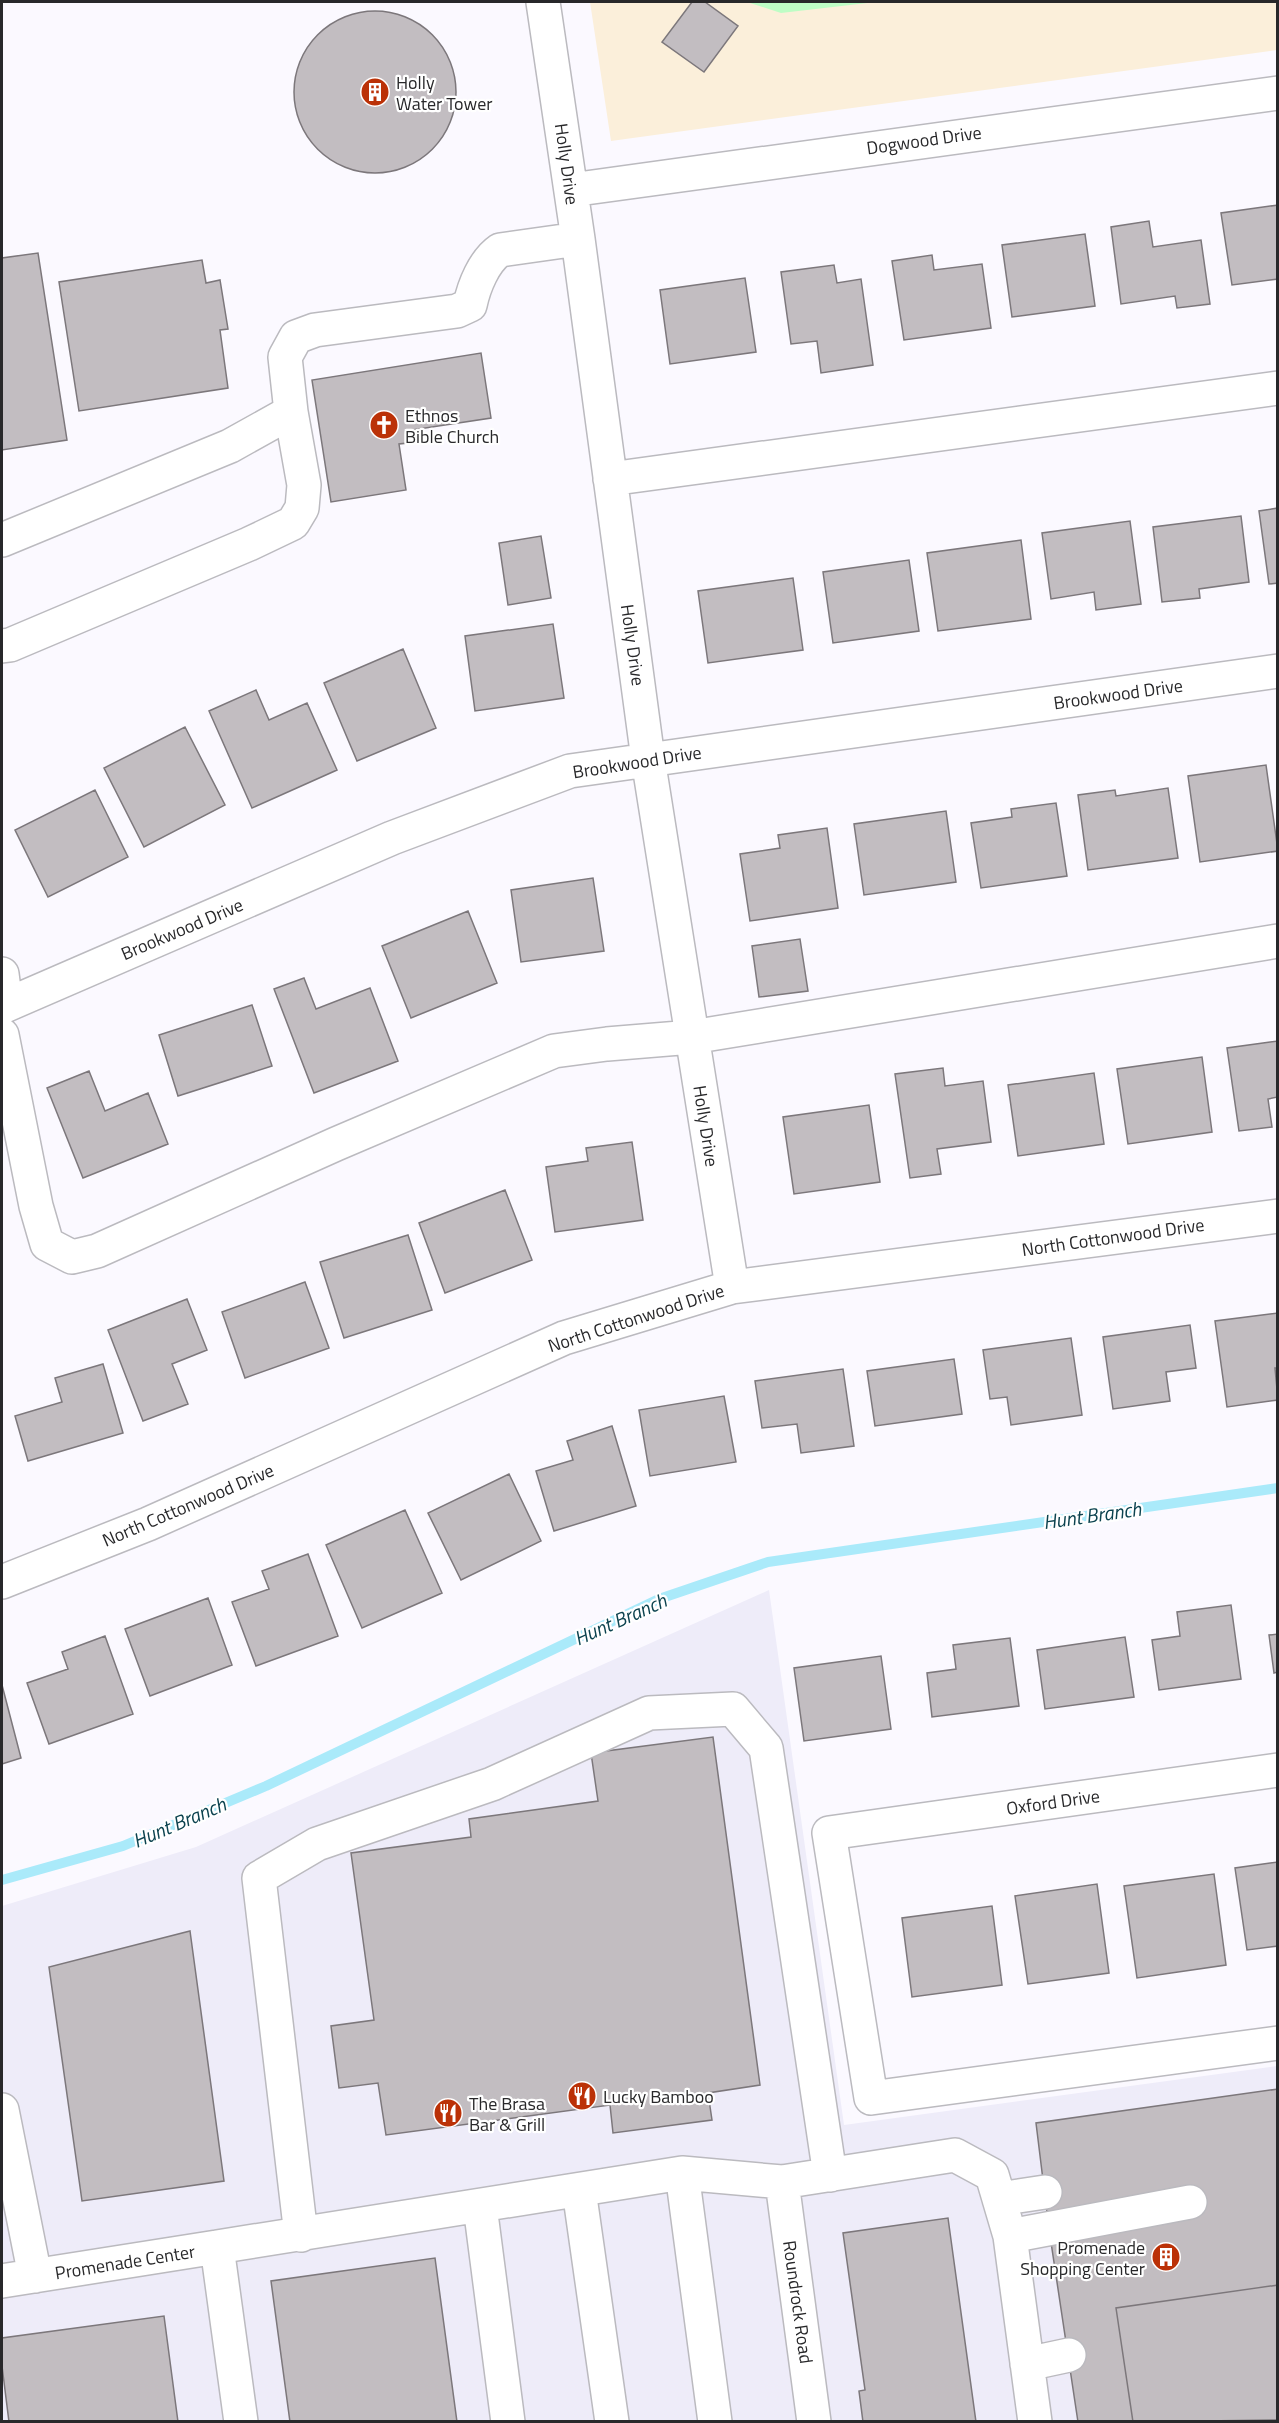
<svg xmlns="http://www.w3.org/2000/svg" width="1279" height="2423" font-family="'Titillium Web',sans-serif">
	<rect width="100%" height="100%" fill="#fbf9ff"/>
	<!-- built -->
	<path fill="#eeecf9" d="M769,1590L844,2125L1277,2066V2421L2,2422V1906L196,1847Z"/>
	<!-- education -->
	<path fill="#fbefda" d="M590,2H1277V50L611,141Z"/>
	<!-- green -->
	<path fill="#befdc5" d="M747,2H876L781,13Z"/>
	<g fill="none" stroke-linecap="round" stroke-linejoin="round">
		<!-- stream -->
		<path stroke="#aaeafa" stroke-width="10" d="M2,1880L123,1846L266,1786L659,1599L768,1562L1278,1488"/>
	</g>
	<!-- building -->
	<path fill="#c2bdc1" stroke="#7c777b" stroke-width="1.5" d="M692,2H705L738,26L704,72L662,42Z
		M294 92a81 81 0 1 1 162 0a81 81 0 1 1-162 0Z
		M1278,205V279L1232,285L1221,213Z
		M1149,221L1153,247L1201,240L1210,304L1177,308L1175,296L1121,304L1111,227Z
		M1085,234L1095,306L1012,317L1002,245Z
		M38,253L67,440L2,450V258Z
		M932,255L934,270L982,264L991,328L904,340L892,261Z
		M202,260L206,283L220,280L228,329L220,330L228,388L79,411L59,282Z
		M834,265L837,283L861,279L873,365L821,373L817,341L791,344L781,272Z
		M745,278L756,352L670,364L660,290Z
		M481,353L491,418L405,431L408,443L399,444L406,490L331,502L312,380Z
		M1278,508V583L1269,584L1259,511Z
		M1241,516L1249,582L1199,589L1200,598L1162,602L1153,527Z
		M1130,521L1141,604L1096,610L1094,592L1051,599L1042,533Z
		M541,536L551,598L508,605L499,543Z
		M1021,540L1031,619L938,631L927,553Z
		M909,560L919,631L833,643L823,572Z
		M793,578L803,650L708,663L698,591Z
		M553,624L564,698L475,711L465,636Z
		M403,649L436,728L357,761L324,683Z
		M256,690L269,720L307,703L337,770L252,808L209,711Z
		M185,727L225,805L144,847L104,768Z
		M1266,765L1278,851L1200,862L1188,776Z
		M1168,788L1178,858L1088,870L1078,795L1115,790L1116,796Z
		M95,790L128,857L48,897L15,830Z
		M1056,803L1067,876L981,888L971,823L1012,817L1011,809Z
		M946,811L956,882L864,895L854,824Z
		M827,828L838,908L750,921L740,854L780,848L778,835Z
		M593,878L604,951L521,962L511,890Z
		M468,911L497,983L411,1018L382,946Z
		M800,939L808,991L759,997L752,946Z
		M304,978L316,1009L370,988L398,1061L314,1093L274,989Z
		M252,1005L272,1066L178,1096L159,1035Z
		M1278,1041V1097L1268,1099L1272,1127L1239,1131L1227,1048Z
		M1202,1057L1212,1132L1128,1144L1117,1069Z
		M943,1068L945,1086L983,1081L991,1142L937,1149L941,1174L910,1178L895,1074Z
		M89,1071L105,1111L148,1093L168,1144L83,1178L47,1088Z
		M1094,1073L1104,1144L1018,1156L1008,1085Z
		M869,1105L880,1182L794,1194L783,1117Z
		M632,1142L643,1220L555,1232L546,1167L588,1161L586,1148Z
		M505,1190L532,1260L445,1293L419,1223Z
		M408,1235L432,1310L344,1338L320,1262Z
		M305,1282L329,1348L245,1378L222,1312Z
		M187,1299L207,1350L172,1364L188,1404L143,1421L108,1330Z
		M1278,1313V1368H1275L1278,1400L1227,1407L1215,1321Z
		M1190,1325L1196,1368L1166,1372L1170,1401L1113,1409L1103,1337Z
		M1071,1338L1082,1415L1011,1425L1007,1397L990,1399L983,1350Z
		M954,1359L962,1414L875,1426L867,1371Z
		M103,1364L123,1433L28,1461L15,1416L62,1402L55,1378Z
		M843,1369L854,1446L801,1453L797,1424L762,1428L755,1381Z
		M724,1396L736,1462L650,1476L639,1410Z
		M612,1426L636,1506L554,1531L536,1471L573,1460L567,1441Z
		M509,1474L541,1541L461,1580L428,1513Z
		M405,1510L442,1593L362,1628L326,1545Z
		M308,1554L338,1636L256,1666L232,1602L269,1589L262,1571Z
		M208,1598L232,1665L150,1696L125,1629Z
		M1231,1605L1241,1679L1159,1690L1152,1640L1180,1636L1177,1612Z
		M1278,1634V1672L1274,1673L1269,1635Z
		M105,1636L133,1714L49,1744L27,1683L68,1669L62,1652Z
		M1125,1637L1134,1697L1045,1709L1037,1650Z
		M1010,1638L1019,1706L932,1717L927,1673L956,1669L953,1645Z
		M881,1656L891,1729L804,1741L794,1668Z
		M2,1685L21,1758L2,1764Z
		M713,1737L760,2085L708,2093L712,2120L613,2133L610,2105L386,2135L378,2083L339,2088L331,2026L374,2020L351,1853L471,1837L469,1819L598,1801L591,1753Z
		M1278,1862V1946L1247,1950L1235,1868Z
		M1214,1874L1226,1965L1137,1978L1124,1886Z
		M1097,1884L1109,1973L1028,1984L1015,1896Z
		M992,1906L1002,1985L912,1997L902,1918Z
		M190,1931L224,2181L82,2201L49,1967Z
		M1278,2089V2285L1116,2308L1133,2422H1078L1049,2229L1036,2123Z
		M948,2218L976,2422H863L859,2391L865,2390L843,2233Z
		M435,2258L457,2422H290L271,2281Z
		M1278,2285V2420L1133,2422L1116,2308Z
		M164,2316L178,2422H9L2,2366V2338Z"/>
	<g fill="none" stroke-linecap="round" stroke-linejoin="round">
		<!-- minor casing -->
		<g stroke="#bbbabf" stroke-width="36">
			<path id="minor" d="M543,2L578,239L648,759L732,1287
				M571,190L1278,93
				M610,479L1278,388
				M2,540L230,446L291,412
				M2,646L10,645L249,544L293,523L302,508L304,485L291,412L285,357L296,337L315,330L457,311L470,305C474,286 484,261 500,250L578,239
				M2,974L6,1005
				M2,1007L392,838L570,771L1278,671
				M2,1035L36,1206L47,1244L72,1257L97,1251L336,1144L554,1051L607,1044L692,1037L1278,941
				M2,1582L148,1524L564,1338L732,1287L1278,1216
				M1278,1770L829,1833L871,2098L1278,2043
				M2,2110L35,2276
				M682,2173L715,2422
				M782,2182L814,2422
				M579,2190L612,2422
				M999,2199L1045,2192
				M480,2206L508,2422
				M301,2235L259,1878L317,1844L492,1784L649,1713L733,1709L766,1748L830,2175
				M1010,2236L1190,2202
				M217,2247L682,2173L782,2182L955,2155L992,2175L1010,2236L1035,2422
				M2,2281L217,2247L241,2422
				M1027,2364L1069,2355"/>
		</g>
		<!-- minor -->
		<use href="#minor" stroke="#fff" stroke-width="33"/>
	</g>
	<!-- icons -->
	<defs>
		<g id="building-disc" transform="scale(1.5)"><circle r="9.5" fill="#bb3107" stroke="#fff"/><path d="M-4-6H4V6H1V3H-1V6H-4ZM-2.5-4.3h1.7v1.8h-1.7ZM.8-4.3h1.7v1.8H.8ZM-2.5-1h1.7V.8h-1.7ZM.8-1h1.7V.8H.8Z" fill="#fff"/></g>
		<g id="church-disc" transform="scale(1.5)"><circle r="9.5" fill="#bb3107" stroke="#fff"/><path d="M-1.2-6h2.4v3.5h3.3v2.4h-3.3V6h-2.4V-.1h-3.3v-2.4h3.3Z" fill="#fff"/></g>
		<g id="restaurant-disc" transform="scale(1.5)"><circle r="9.5" fill="#bb3107" stroke="#fff"/><path d="M-5-6h1v4h1v-4h1v4h1v-4h1v5L-1.5 .5V6h-2V.5L-5-1ZM5-6V6H3V1.5H1.5Q1.5-4 5-6Z" fill="#fff"/></g>
	</defs>
	<g fill-rule="evenodd">
		<use href="#building-disc" x="375" y="92"/>
		<use href="#church-disc" x="384" y="425"/>
		<use href="#restaurant-disc" x="582" y="2096"/>
		<use href="#restaurant-disc" x="448" y="2113"/>
		<use href="#building-disc" x="1166" y="2257"/>
	</g>
	<g text-anchor="middle" dominant-baseline="central" stroke-width="4.5" stroke-linejoin="round" paint-order="stroke">
		<!-- poi labels -->
		<g font-size="18" fill="#28282a" stroke="#fff" text-anchor="start">
			<text x="396" y="82">Holly<tspan x="396" dy="21">Water Tower</tspan></text>
			<text x="405" y="415">Ethnos<tspan x="405" dy="21">Bible Church</tspan></text>
			<text x="603" y="2096">Lucky Bamboo</text>
			<text x="469" y="2103">The Brasa<tspan x="469" dy="21">Bar &amp; Grill</tspan></text>
			<text x="1145" y="2247" text-anchor="end">Promenade<tspan x="1145" dy="21">Shopping Center</tspan></text>
		</g>
		<!-- street labels -->
		<g font-size="18" fill="#28282a" stroke="#fff">
			<text transform="translate(924 140) rotate(-8)">Dogwood Drive</text>
			<text transform="translate(567 164) rotate(82)">Holly Drive</text>
			<text transform="translate(633 645) rotate(82)">Holly Drive</text>
			<text transform="translate(1118 694) rotate(-8)">Brookwood Drive</text>
			<text transform="translate(637 762) rotate(-9)">Brookwood Drive</text>
			<text transform="translate(182 929) rotate(-23)">Brookwood Drive</text>
			<text transform="translate(706 1126) rotate(81)">Holly Drive</text>
			<text transform="translate(1113 1237) rotate(-8)">North Cottonwood Drive</text>
			<text transform="translate(636 1318) rotate(-18)">North Cottonwood Drive</text>
			<text transform="translate(188 1505) rotate(-23)">North Cottonwood Drive</text>
			<text transform="translate(1053 1802) rotate(-8)">Oxford Drive</text>
			<text transform="translate(125 2262) rotate(-9)">Promenade Center</text>
			<text transform="translate(798 2302) rotate(82)">Roundrock Road</text>
		</g>
		<!-- water labels -->
		<g font-size="20" font-style="italic" fill="#0c434f" stroke="#fff">
			<text transform="translate(1092 1515) rotate(-8)">Hunt Branch</text>
			<text transform="translate(620 1619) rotate(-24)">Hunt Branch</text>
			<text transform="translate(179 1822) rotate(-23)">Hunt Branch</text>
		</g>
	</g>
	<!-- border -->
	<rect width="1279" height="2423" fill="none" stroke="#28282a" stroke-width="6"/>
</svg>
